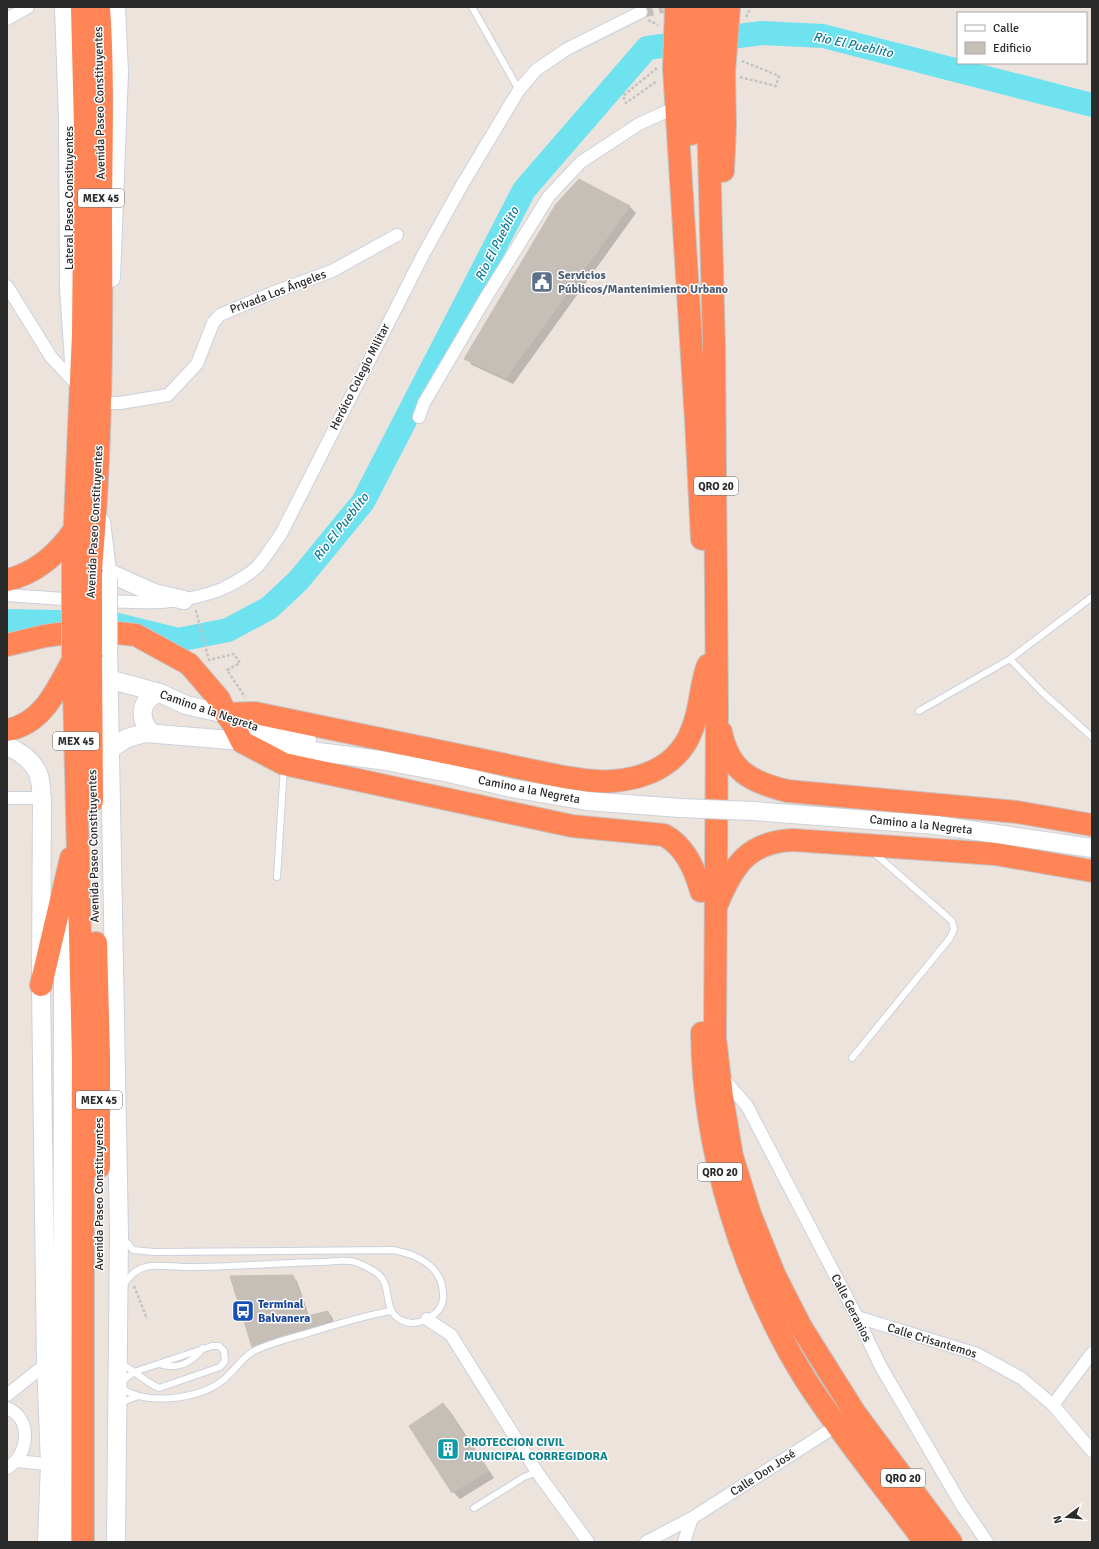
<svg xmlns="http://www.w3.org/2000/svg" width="1099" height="1549" font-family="Signika,sans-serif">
	<rect width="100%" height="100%" fill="#ede3dd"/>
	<!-- shadow -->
	<path fill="#0003" d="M579,180L630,207L636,213L513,384L472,365L466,358Z
		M292,1276L297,1281L309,1316L328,1312L332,1317L335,1326L280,1342L257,1352L252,1347Z
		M443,1404L450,1411L494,1478L460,1499L453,1492Z"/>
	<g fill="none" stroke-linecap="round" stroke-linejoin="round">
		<!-- river -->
		<path stroke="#6fe2f0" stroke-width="24" d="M7,621L109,623L178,640L228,630L269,608L298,581L363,502L524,190L647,48L762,33L823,36L1092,105"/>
	</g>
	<!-- building -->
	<path fill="#c5bfb8" stroke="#c8bfb6" d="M579,179L630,206L506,378L464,359L556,204Z
		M293,1275L307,1316L328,1311L331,1321L275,1338L252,1347L230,1276Z
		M443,1403L488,1471L452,1493L409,1426Z"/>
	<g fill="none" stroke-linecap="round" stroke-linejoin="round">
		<!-- street-tunnel -->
		<path stroke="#c6beb9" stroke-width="12" stroke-dasharray="12 6" stroke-linecap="butt" d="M641,12L663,7"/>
		<!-- lane casing -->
		<g stroke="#cbd1dd" stroke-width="8">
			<path id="lane" d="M472,7L519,90
				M1010,659L1042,692L1092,737
				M919,711L1010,659L1092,597
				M277,877L284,767
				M852,1058L950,938L954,929L952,921L873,852
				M123,1238L133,1250L154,1252L393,1250C420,1255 445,1268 443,1299C442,1314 420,1326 406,1322C380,1314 394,1289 379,1275C374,1270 361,1264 355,1262C345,1259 329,1262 319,1262C275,1263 232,1267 189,1267C178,1267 155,1264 146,1267C135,1270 130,1275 124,1285
				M120,1363C134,1370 145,1382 159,1388L220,1367L225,1361L224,1351L219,1346H212L134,1372L121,1382
				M159,1364C177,1370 192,1363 203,1348
				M121,1388C147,1406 198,1399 222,1381C235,1371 242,1356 258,1349C274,1342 291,1338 308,1333C335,1325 363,1316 390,1311
				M121,1406L125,1401L138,1396
				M474,1508L524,1477L537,1472"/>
		</g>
		<!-- street casing -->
		<g stroke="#cbd1dd" stroke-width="14">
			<path id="street" d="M7,19L28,7
				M7,286L51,357L79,387
				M100,403H120L168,395L197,364L213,323L220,315L272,293L332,271L397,235
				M419,417L424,403L485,299L549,196L581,162L639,124L676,107
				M7,595L78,600
				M102,601C145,603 181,605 222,589C234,583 248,576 258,566C266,557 273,545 281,534L423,255L462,185L519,90L536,70L567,49L641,12
				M7,798H42
				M722,1077L747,1106L857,1317L881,1367L961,1504L987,1542
				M857,1317L977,1354L1021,1378L1053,1405L1092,1451
				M427,1319L451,1335L537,1472L588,1542
				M7,1395L50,1361
				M1053,1405L1092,1353
				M7,1408C33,1419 29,1455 7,1468
				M17,1461L56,1465
				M646,1542L692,1518L841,1423
				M684,1542L692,1518"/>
		</g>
		<!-- secondary casing -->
		<g stroke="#cbd1dd" stroke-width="20">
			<path id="secondary" d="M64,7L68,118L69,288L74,362
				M111,278L119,73L116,7
				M101,522L108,579
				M107,572L154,593L184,600
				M108,648L119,1234L116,1542
				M108,679L160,693L186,705L226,714L242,723L262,729L307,741
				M152,733C138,721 139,698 160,693
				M7,746C19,751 35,762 39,776C41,783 41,791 42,798L41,985L46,1363L50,1464L47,1542
				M109,750L127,738L145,733L255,742L288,748L380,760L449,773L511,788L587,801L680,808
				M753,811L936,825L1092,848
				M62,1542L63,977L64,916"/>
		</g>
		<!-- highway casing -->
		<g stroke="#c4c4c4" stroke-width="24">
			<path id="highway" d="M676,7L674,69L696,421L702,539
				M709,7L708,115L714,344L717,711L715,1038L722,1097L732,1156L750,1214L775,1276L801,1327L855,1413L951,1542
				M691,134L694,7
				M723,171L725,125L724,73L729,7
				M73,566L83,334L85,129L82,7
				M91,569C101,453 102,338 101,221C101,151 104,78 99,7
				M7,580C37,573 58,554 75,529
				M7,645L45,636L88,630L136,635L189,664L219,699L226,714L232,722L242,742L284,764L572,826L664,835C685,846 695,869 701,891
				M73,650L83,1058V1542
				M91,657L92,801
				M226,714L255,713L564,777C580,779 597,783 613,781C649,778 681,763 693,727C701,707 700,685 708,665
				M7,730C43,724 57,689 73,660
				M721,732C729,771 751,782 787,791L1017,812L1092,825
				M718,902C734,864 749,842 793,840L995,854L1092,871
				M96,943L99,1056V1167
				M41,985L71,858
				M702,1033C703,1151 744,1282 807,1382C843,1437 886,1489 925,1542"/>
		</g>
		<!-- path -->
		<path stroke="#c4c4c4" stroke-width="2.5" stroke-dasharray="3 2" stroke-linecap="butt" d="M746,17L751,7
			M648,20L658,25
			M657,68L623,96L626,103L657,81
			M740,77L776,86L779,76L742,61
			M197,611H196L209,660L234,654L240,663L227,670L245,697
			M134,1286L147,1319"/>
		<!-- lane -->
		<use href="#lane" stroke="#fff" stroke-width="6"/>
		<!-- street -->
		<use href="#street" stroke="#fff" stroke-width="12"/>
		<!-- secondary -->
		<use href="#secondary" stroke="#fff" stroke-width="18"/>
		<!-- highway -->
		<use href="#highway" stroke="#ff8456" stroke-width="22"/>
		<!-- secondary-bridge casing -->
		<g stroke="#cbd1dd" stroke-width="20" stroke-linecap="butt">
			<path id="secondary-bridge" d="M108,648V579
				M680,808L753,811"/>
		</g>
		<!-- highway-bridge casing -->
		<g stroke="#c4c4c4" stroke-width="24" stroke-linecap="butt">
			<path id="highway-bridge" d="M73,650V566
				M91,657V569"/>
		</g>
		<!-- secondary-bridge -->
		<use href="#secondary-bridge" stroke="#fff" stroke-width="18"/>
		<!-- highway-bridge -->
		<use href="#highway-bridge" stroke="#ff8456" stroke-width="22"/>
	</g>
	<!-- icons -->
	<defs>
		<g id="civic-square" transform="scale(1.15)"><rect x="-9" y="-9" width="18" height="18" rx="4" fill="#5c6f8a" stroke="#fff"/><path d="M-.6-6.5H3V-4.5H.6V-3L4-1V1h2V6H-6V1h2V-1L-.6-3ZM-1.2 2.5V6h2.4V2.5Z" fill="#fff"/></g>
		<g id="bus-square" transform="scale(1.15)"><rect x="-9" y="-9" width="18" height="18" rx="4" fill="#1a4fb4" stroke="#fff"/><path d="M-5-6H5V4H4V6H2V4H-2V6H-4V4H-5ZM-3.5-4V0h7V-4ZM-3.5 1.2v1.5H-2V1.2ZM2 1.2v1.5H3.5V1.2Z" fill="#fff"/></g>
		<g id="building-square" transform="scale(1.15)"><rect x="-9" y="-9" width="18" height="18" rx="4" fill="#0f9aa8" stroke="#fff"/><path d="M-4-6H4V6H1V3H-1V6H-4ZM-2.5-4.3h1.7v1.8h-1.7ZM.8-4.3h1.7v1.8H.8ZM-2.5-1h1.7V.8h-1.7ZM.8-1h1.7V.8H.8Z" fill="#fff"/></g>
	</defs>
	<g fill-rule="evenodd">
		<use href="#civic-square" x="542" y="282"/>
		<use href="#bus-square" x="243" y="1311"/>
		<use href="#building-square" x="448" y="1449"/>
	</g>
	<g text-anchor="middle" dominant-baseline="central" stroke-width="3" stroke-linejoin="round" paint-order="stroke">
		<!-- shield labels -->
		<g fill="#fff" stroke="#6b6b6b" stroke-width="1">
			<rect x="78" y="189" width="46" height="18" rx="3"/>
			<rect x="694" y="477" width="44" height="18" rx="3"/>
			<rect x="53" y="732" width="46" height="18" rx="3"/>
			<rect x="76" y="1091" width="46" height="18" rx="3"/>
			<rect x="698" y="1163" width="44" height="18" rx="3"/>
			<rect x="881" y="1469" width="44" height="18" rx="3"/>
		</g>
		<g font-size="11" font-weight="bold" fill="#2b2b2b">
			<text x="101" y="198">MEX 45</text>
			<text x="716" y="486">QRO 20</text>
			<text x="76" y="741">MEX 45</text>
			<text x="99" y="1100">MEX 45</text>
			<text x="720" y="1172">QRO 20</text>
			<text x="903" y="1478">QRO 20</text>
		</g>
		<!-- street labels -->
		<g font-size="12" fill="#2b2b2b" stroke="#fff">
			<text transform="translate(100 103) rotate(-91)">Avenida Paseo Constituyentes</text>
			<text transform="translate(69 198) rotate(-90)">Lateral Paseo Consituyentes</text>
			<text transform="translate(278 292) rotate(-21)">Privada Los Ángeles</text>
			<text transform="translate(360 377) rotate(-63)">Heróico Colegio Militar</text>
			<text transform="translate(95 522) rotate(-87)">Avenida Paseo Constituyentes</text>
			<text transform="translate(209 711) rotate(19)">Camino a la Negreta</text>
			<text transform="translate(529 790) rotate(11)">Camino a la Negreta</text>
			<text transform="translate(921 825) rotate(6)">Camino a la Negreta</text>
			<text transform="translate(94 846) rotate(-91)">Avenida Paseo Constituyentes</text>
			<text transform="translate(99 1194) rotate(-90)">Avenida Paseo Constituyentes</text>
			<text transform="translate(851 1308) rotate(63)">Calle Geranios</text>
			<text transform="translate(932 1341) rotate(17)">Calle Crisantemos</text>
			<text transform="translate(763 1473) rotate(-33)">Calle Don José</text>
		</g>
		<!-- service labels -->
		<g font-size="12" font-weight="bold" fill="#4e5e75" stroke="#fff" text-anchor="start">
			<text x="558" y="275">Servicios<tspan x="558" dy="14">Públicos/Mantenimiento Urbano</tspan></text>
		</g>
		<!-- transit labels -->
		<g font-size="12" font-weight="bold" fill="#164399" stroke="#fff" text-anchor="start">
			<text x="258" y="1304">Terminal<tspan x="258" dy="14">Balvanera</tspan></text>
		</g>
		<!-- culture labels -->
		<g font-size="12" font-weight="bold" fill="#0d838f" stroke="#fff" text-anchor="start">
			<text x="464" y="1442">PROTECCION CIVIL<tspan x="464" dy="14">MUNICIPAL CORREGIDORA</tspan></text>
		</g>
		<!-- water labels -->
		<g font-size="13" font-style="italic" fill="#0c7d97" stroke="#fff">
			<text transform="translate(853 45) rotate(12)">Rio El Pueblito</text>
			<text transform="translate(497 244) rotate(-63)">Rio El Pueblito</text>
			<text transform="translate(341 527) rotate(-52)">Rio El Pueblito</text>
		</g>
	</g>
	<!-- border -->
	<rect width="1099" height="1549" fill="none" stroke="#2b2b2b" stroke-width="16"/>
	<!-- legend -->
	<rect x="957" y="12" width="130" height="52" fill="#ffffff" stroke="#aaaaaa"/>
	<rect x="965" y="25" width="20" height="6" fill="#ffffff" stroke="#aaaaaa"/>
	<text x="993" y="32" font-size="12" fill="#2b2b2b">Calle</text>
	<rect x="965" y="42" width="20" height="12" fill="#c5bfb8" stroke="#aaaaaa"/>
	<text x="993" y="52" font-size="12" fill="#2b2b2b">Edificio</text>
	<!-- north arrow -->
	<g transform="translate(1067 1517) rotate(254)" stroke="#ffffff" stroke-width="3" paint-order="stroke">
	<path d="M0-3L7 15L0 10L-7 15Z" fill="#2b2b2b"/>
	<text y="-6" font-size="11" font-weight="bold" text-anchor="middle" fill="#2b2b2b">N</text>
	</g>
</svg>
